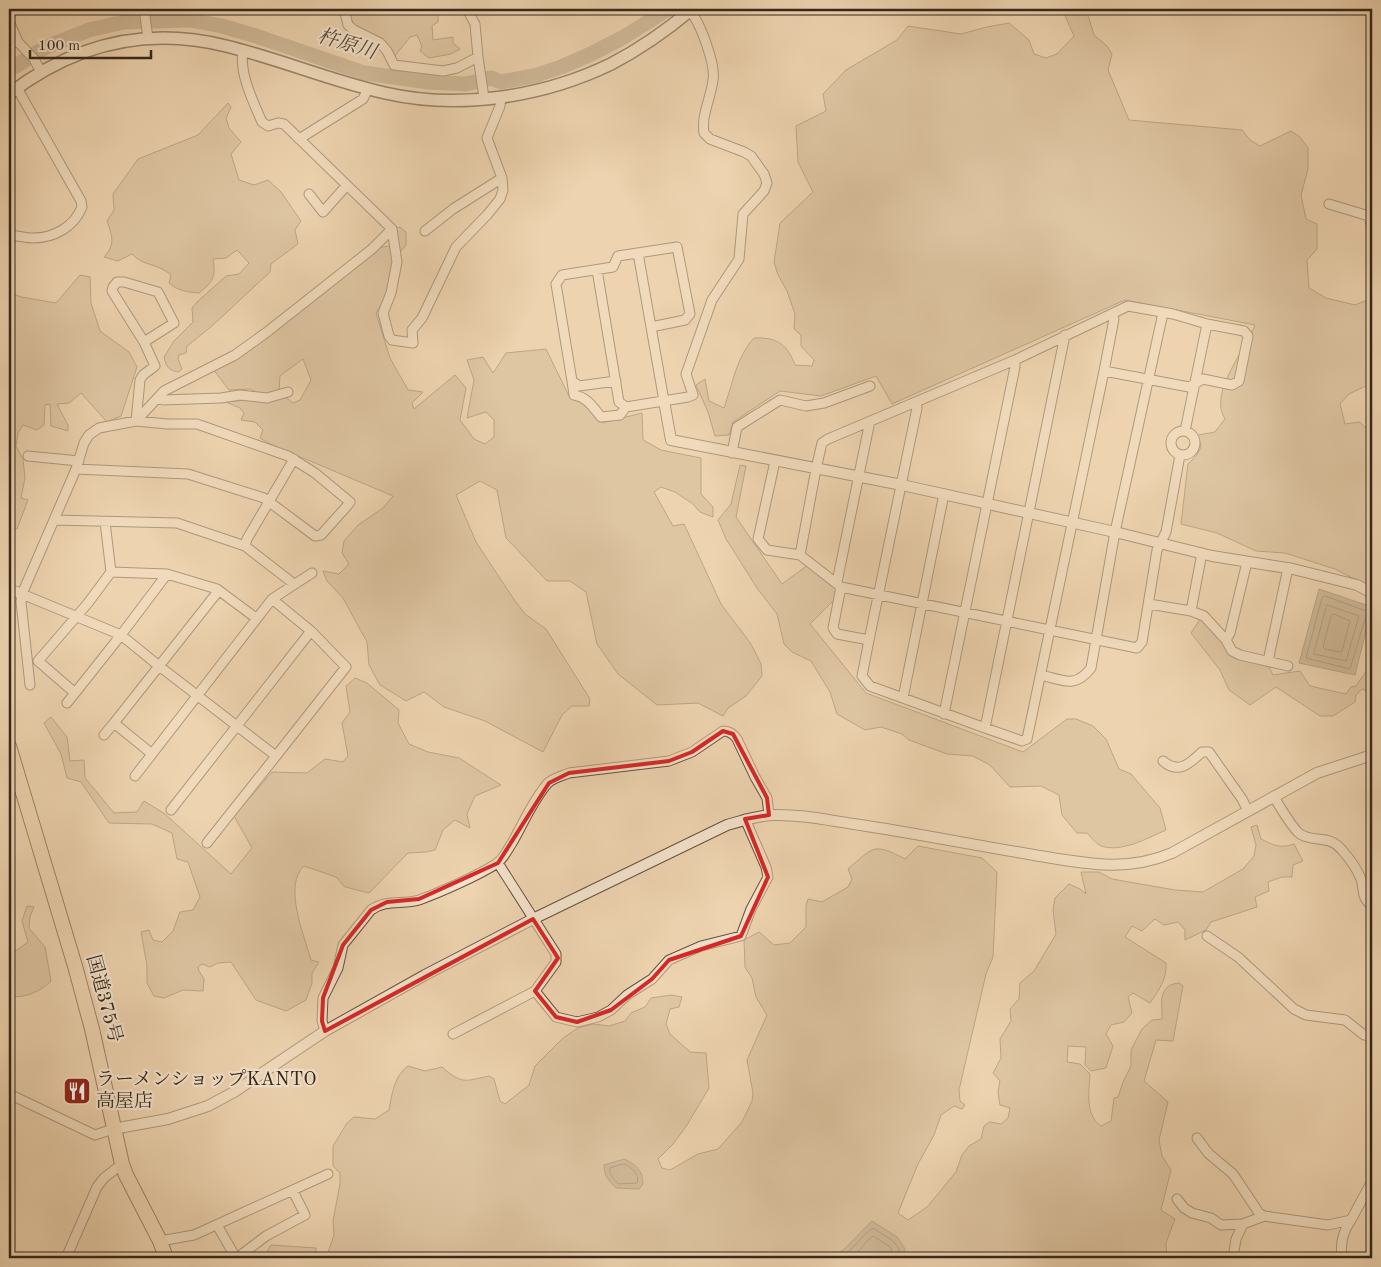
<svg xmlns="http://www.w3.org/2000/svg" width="1381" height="1267" font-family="'Old Standard TT','Noto Serif JP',serif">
	<rect width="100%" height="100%" fill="#edd3af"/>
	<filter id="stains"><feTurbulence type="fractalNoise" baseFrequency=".004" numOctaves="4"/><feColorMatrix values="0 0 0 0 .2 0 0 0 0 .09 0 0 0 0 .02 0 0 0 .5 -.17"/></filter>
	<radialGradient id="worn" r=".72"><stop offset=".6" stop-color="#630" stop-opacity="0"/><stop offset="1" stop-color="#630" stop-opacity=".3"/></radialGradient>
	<!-- green -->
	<path fill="#ceb696" stroke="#826f59" d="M349,9H438V22L432,26L433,40L453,37V43L460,49L451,54L429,58L420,51L422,46L417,35L410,37L394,57C391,52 387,43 383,40C366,28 351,35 349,9Z
		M1062,9H1086L1094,35L1107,46L1112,54L1108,70L1129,120L1242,130L1250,140L1260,146L1291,131L1300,137L1308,148V169L1301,195L1306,219L1317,224V249L1307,260L1309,288L1326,298L1355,305L1372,298V383L1349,394L1340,404L1345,424L1360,422L1372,434V588L1335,569L1285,553L1256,551L1217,533L1181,524L1188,464L1197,455L1201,447L1198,435L1215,432L1225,419C1208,393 1245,351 1255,325L1125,300L892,404L876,376L821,396L780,391L733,422L729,435L715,436L708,412L696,385L705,379L709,401L724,408C733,383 736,358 754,338C777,337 787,344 795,365L812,366L814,360L801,346V335L794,329L795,314L787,291L778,275L774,262L780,223L813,192L798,162L796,126L826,111L823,94L846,70L897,40L908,26L961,34L987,27L1009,23L1029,40L1034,54L1046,58L1057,54L1074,36Z
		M228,103L231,107L226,118L229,128L241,142L231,154L239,180L254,185L268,180L281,192L301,221L295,230L298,244L271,264L270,272L212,326L187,346L186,353L179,355L178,359L182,369L179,372C169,371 166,367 164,357L174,341L193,322L192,308L198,301L226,276L239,274L249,263L237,250L226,258L213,259C216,277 213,282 199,293C188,292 178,291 169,283L171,275C158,263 144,267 132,254L118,261L104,257C116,244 112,236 107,221L114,210L113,194L138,159L198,135Z
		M400,227L406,232V245L393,261L387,294L376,313L390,358L408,390L423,392L412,403L414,409L455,375L466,388L460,420L474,439L485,444L494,437V420L486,412L467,418L474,380L467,360L483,357L493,373L506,353L546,349L570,398L582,403L602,423L642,413L643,440L661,450L701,458V494L713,507V517L700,512L693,504L675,492L661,487L654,492L673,526L684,524L721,604L751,644L761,664L762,676L746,696L728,708L723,716L698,703L657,705L618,674L597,644L586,592L570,581H547L506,538L497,490L480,481L456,495L476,542L513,598L525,614L546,629L590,699L589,706H572L562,715L543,752L485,721L444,707L424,692L406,701L380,685L369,665L367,642L343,598L327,581L323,571L339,574L349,564L342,553L344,541L358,525L383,508L393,496L270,444L260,438L263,430L255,422L241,420L244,413L240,408L226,402L284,396L293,403L300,400L311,380L303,359L280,376L279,391L263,395L250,389L229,390L213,369L377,248L396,245L393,229Z
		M80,275L90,277L91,303L100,331L129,352L137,367L121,416L107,422L81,393L69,403L57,404L68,425V431L51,426L50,404L45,405L44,425L37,430L23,425L18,433L16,446L23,459L25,478L21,498L28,500L17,529L10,526L14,514C8,504 5,487 12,476L9,471V292L21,297L56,303Z
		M740,465L746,466L736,517L782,584L808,565L837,589L834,600L810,624L866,693L1023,752L1067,719H1076L1093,726L1106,739L1119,769L1131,774L1160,808L1166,830C1148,838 1121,853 1101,846C1096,844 1091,837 1087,833H1077L1062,815L1059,795L1041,786L1010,787L990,765L973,756L947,754L909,740L902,734L881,727L865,730L837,714L830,692L811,661L792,652L784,644L777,614L757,588L726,539L718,520L731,504Z
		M1201,618L1233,655L1269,667L1273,675L1300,671L1310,686L1346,694L1351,687L1356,686L1367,670V655L1372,648V691L1371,693L1362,689L1356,695L1355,702L1333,716H1320L1276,687L1250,705L1229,690L1220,670L1191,633Z
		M355,678L367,683L399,710L398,723L409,744L428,752L459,758L501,785L475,796L467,814L470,828L455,820L443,830L435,850L426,852L408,853L369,893L345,887L336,877L304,866C283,885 304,935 311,960L319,962L312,973V983L306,1000L286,1011L256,1000L231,962L218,963L210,967L202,964L198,967L199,971L204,979L203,991L183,990L164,998L154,996L147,983V966L141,932L149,930L153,940L162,942L173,931L180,912L193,910L200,897L188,862L177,859L172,833L152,824L109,823L81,782L67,778L61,754L44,723L51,717L67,737L70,761L84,760L85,778L114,813L137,812L144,801L165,814L231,874L252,848L234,816L272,772L307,773L325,759L343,762L348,756L342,723L350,712L346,686Z
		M1257,825L1261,839C1273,845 1281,849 1294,844L1303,861L1293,865L1292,877H1282L1268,882L1269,891L1255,897L1257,907L1211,922L1206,930L1185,940V930L1178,922L1164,925L1155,919L1142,931L1132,926L1125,937L1166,963C1167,979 1159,990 1150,1003L1133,993L1128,997L1132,1013L1124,1022L1111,1025L1106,1034L1113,1046L1106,1068L1091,1071L1085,1065L1086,1047L1068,1046L1067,1062L1080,1064L1090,1074C1089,1091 1085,1116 1101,1126L1111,1121L1114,1098L1118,1097L1123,1082L1131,1066V1050L1142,1029L1152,1020L1162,1019C1162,1002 1158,985 1179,983L1183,986L1173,1041L1156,1040L1144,1081L1168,1102L1159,1140L1162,1156L1171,1170L1161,1210L1175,1219L1166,1243L1167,1258H901L905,1249L849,1246L836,1256L837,1258H326L334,1235L333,1221L340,1184V1173L333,1166V1146L347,1123L354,1117L375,1119L389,1110C392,1094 394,1076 408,1066L425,1071L442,1067C463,1085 464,1081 489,1076L494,1079L500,1101L505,1104L529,1085L535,1066L563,1038L578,1028L593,1024L609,1026L625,1021L631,1013L645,1007L651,998L672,995L682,997L679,1007L670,1009L666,1024L670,1034L690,1052L706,1053L709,1088L687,1125L673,1144L658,1159L662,1168L670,1170L698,1154L718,1149L742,1122L752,1101L753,1093L747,1060L767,1015L756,997L752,978L745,967L744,940L759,932L774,945L790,943L806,927V906L808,899L822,902L848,887L852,879L848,869C874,847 873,842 905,859L918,846L982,858L997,872L993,957L986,974L959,1090L960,1101L965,1105L962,1109L954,1106L941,1115L934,1135L918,1164L898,1213L908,1220L927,1207L956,1172L962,1155L969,1146L981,1139L984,1126L990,1122L1001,1124L1008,1118L1010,1108L1000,1105L998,1092L1000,1081L993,1073L1001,1058L1000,1039L1011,1021L1010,1009L1019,999L1020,983L1034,971L1056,934L1053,910L1055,898L1069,884L1080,889L1086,894L1081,872H1099L1112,879L1175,890L1203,892L1243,869L1254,856L1256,845L1251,827Z
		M27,906L34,907L30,917L29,928L45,947L51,981C40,992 23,999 9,996V958L14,952L28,942L22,921Z
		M271,1245L316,1248V1258H265V1255Z"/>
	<!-- water -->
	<path fill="#ae997d" stroke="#7e6c56" d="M1319,589L1372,607L1355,675L1299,663Z
		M624,1159C636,1164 643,1171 643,1184L639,1189L616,1188C609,1181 604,1176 604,1165Z
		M872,1221L897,1237L905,1249L901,1258H837L835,1257C849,1246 859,1233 872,1221Z"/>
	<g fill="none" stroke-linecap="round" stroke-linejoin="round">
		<!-- shore -->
		<path stroke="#72604c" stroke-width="1" d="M1325,596L1369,612L1365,619L1350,669L1306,658L1322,598Z
			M1327,605L1359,616L1346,661L1314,654Z
			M1334,614L1350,621L1342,651L1340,652L1325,649L1323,647L1331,616Z
			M624,1164C632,1167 640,1175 637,1183L619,1184C614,1180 608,1174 610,1168Z
			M841,1258C854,1249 860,1237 873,1228L893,1241L899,1249L897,1258
			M852,1258C860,1252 864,1242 873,1236L889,1246L892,1250L890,1258"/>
		<!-- river -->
		<path stroke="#ae997d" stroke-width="15" d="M9,67L16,66L44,48L89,30L124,22L190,20L222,26L256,36L364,73L429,82L466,84L491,78L501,82L534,76L561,67L591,54L624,37L668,9"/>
		<!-- minor casing -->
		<g stroke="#635341" stroke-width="11">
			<path id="minor" d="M144,9L148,38
				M344,9L348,25L354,30L380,43L387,51L394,65L443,71L457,68L478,57L484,98
				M467,9L475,24L478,57
				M9,21L18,42L34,59L41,72
				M9,45L10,43L18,42
				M243,50C239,74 253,101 262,122L268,126L278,123L284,124L392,229L397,262L391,293L383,313L389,336L392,340L413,343L412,330L422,318L456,247L487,215L500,199L503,190L502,178L487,138L500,106L501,97
				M299,139L363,99L368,89
				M309,194L323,212L347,185
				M1329,204L1369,216L1372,229
				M425,231L453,209L502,178
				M9,236C17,235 25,238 33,238C54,238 74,227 82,207L81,201L17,88
				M638,253L664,401
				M597,270L619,402L626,407L688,397L693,395L686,374L712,300L739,259L743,214L764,191L767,183L764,174L751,156L744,152L710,139L704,133C701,115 711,98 713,80C716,65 700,22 690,11
				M1104,371L1189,387L1203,379L1232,385L1239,381L1248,336L1244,331L1207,324
				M572,381L574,395C587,397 593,407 601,417L620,415L626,407
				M616,381L579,386L572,381L556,284L562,275L613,267L618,256L677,247L690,314L685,320L651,327
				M158,398L163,400L221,398L240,395L267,398L288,392
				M916,402L917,408L869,640L862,676L870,686L985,728L1065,335
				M136,421L164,391L235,355L267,332L372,249L392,229
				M136,421L140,380L143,375L155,366L144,342L112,291L113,287L117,282H124L158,292L174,323L144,342
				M1171 443a12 12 0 1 1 24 0a12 12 0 1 1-24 0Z
				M732,453L737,427L780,400L806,406L824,403L870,386
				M28,456L79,461
				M775,461L758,539L767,550L800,555L841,587L1137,648L1142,642L1157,550L1166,532L1180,455
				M54,520L177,523L245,546L294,584
				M105,522L111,572
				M245,546L247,539L294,459
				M800,555L816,469L822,443L828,439L1015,360L1128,306L1173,314L1207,324L1185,431
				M167,574L121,635L75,693L38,661L88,603L111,572L167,574L217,589L256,618
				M837,582L870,421
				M841,587L833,628L837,634L869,640
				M22,594L121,635L159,666L276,756L346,667L311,631L272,599
				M1149,604L1191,611L1204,616L1226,640L1232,651L1240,655L1288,666
				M1191,611L1202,553
				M1226,640L1230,633L1247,562
				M1268,661L1288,568
				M1041,675C1063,680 1075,689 1091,668L1115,532L1163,313
				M30,685L21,602L22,594L76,469L84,443L89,435L99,428L136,421L167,424H197L288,456L315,473L350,502L347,506L321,535L315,536L264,498L188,474L76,469
				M903,698L944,494
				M67,703L75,693
				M944,714L1015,367V360
				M985,728L1022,741L1027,739L1104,371L1114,319L1111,314
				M104,735L114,723
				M152,754L114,723L216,594L217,589
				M1163,761C1179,775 1190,763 1202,752H1209L1242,799L1248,811
				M135,776L272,599L312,573
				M1274,796C1277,803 1294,830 1300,834C1314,843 1329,834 1342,850C1349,858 1357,869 1361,879C1365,891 1360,896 1372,906
				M171,810L311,631
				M207,843L276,756
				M498,863L556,954V962L535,991L556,1017L577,1022L598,1017L611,1010L627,995L652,979L669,960L701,946L741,936L751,909L768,877L766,867L745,819
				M1207,936L1238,957L1294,1009L1306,1015L1345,1020L1364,1035L1372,1037
				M325,1031L322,1021L323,998L338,968L343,945L371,910C386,899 403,905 419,900C441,892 477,876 496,864C503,860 508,849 512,843C523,824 534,798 548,783C553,778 562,776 569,773L669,761L692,752L723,731C729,731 733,733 737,739L755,777L767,798L769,815
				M453,1034L535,991
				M9,1094L95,1135L113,1129
				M1197,1138L1208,1153L1233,1174L1259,1213L1264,1216
				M1177,1199L1184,1208L1192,1213L1211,1218L1221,1225L1243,1224L1264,1216L1328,1225L1351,1220L1372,1181
				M217,1225L236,1258
				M160,1241L194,1235L328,1174
				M66,1258L97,1187L104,1178L122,1164
				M237,1258L266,1236L305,1215L293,1191
				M1233,1258L1236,1239L1243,1224
				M1342,1258C1340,1244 1343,1231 1351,1220"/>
		</g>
		<!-- tertiary casing -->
		<g stroke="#635341" stroke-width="12">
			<path id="tertiary" d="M664,401L671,440L902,485L1115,532L1212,556L1293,569L1357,585L1372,593
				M9,592L14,591L22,594
				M113,1129L168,1119L208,1106L234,1092L325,1031L425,975L533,919L727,825C741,821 756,816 771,815C799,814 827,820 854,824C914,833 974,845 1034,855C1083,863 1125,873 1172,853L1317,773L1372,755"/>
		</g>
		<!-- secondary casing -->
		<g stroke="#35281c" stroke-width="14">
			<path id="secondary" d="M9,94C73,45 146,26 226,46C280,59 331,81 385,93C459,110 543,97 611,64C640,49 667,30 692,9"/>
		</g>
		<!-- trunk casing -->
		<g stroke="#35281c" stroke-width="16">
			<path id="trunk" d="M9,746L75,966L92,1029L122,1164L126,1175L160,1241L166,1258"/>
		</g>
		<!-- minor -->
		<use href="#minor" stroke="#f3e2cb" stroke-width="9"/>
		<!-- tertiary -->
		<use href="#tertiary" stroke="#f3e2cb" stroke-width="10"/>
		<!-- secondary -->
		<use href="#secondary" stroke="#f3e2cb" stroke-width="11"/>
		<!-- trunk -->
		<use href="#trunk" stroke="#edd3af" stroke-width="14"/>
	</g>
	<!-- marked area -->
	<path d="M0 0H1381V1267H0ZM723,731L733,734L767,798L769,815L745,819L768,877L741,936L669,960L652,979L611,1010L577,1022L556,1017L535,991L558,958L533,919L325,1031L322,1021L323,998L343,945L371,910L387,902L419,899L498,863L549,783L569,773L669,761L692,752Z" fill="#edd3af" fill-opacity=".55" fill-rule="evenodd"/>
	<path fill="none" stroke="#d62828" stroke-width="4" stroke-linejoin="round" d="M723,731L733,734L767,798L769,815L745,819L768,877L741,936L669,960L652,979L611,1010L577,1022L556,1017L535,991L558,958L533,919L325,1031L322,1021L323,998L343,945L371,910L387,902L419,899L498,863L549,783L569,773L669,761L692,752Z"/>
	<!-- icons -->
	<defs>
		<g id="restaurant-square" transform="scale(1.4375)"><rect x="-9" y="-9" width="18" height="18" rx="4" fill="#8f2418" stroke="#f3e2cb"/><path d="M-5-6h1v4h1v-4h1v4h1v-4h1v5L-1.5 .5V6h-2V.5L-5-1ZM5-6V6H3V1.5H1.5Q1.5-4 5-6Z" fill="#fff"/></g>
	</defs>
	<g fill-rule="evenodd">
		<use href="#restaurant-square" x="77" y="1091"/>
	</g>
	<g text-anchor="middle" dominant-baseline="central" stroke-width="4.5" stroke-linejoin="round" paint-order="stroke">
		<!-- street labels -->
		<g font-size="19" fill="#35281c" stroke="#f3e2cb">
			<text transform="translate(103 999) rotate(75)">国道375号</text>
		</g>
		<!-- poi labels -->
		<g font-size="19" fill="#35281c" stroke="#f3e2cb" text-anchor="start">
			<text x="96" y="1080">ラーメンショップKANTO<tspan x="96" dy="22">高屋店</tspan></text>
		</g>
		<!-- water labels -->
		<g font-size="20" font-style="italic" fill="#594a39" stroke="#f3e2cb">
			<text transform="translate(347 45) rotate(17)">杵原川</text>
		</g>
	</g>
	<!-- margin -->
	<rect width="1381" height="1267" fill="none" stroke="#edd3af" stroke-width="30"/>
	<rect x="10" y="10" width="1361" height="1247" fill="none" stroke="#35281c" stroke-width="2.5"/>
	<rect x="15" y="15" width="1351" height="1237" fill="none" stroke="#35281c"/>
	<!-- scale -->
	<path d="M30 50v8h121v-8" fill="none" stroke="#35281c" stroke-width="2.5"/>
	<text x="38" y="50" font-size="15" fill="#35281c" stroke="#f3e2cb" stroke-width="4" paint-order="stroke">100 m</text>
	<rect width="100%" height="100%" filter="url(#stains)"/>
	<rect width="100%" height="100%" fill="url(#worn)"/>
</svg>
